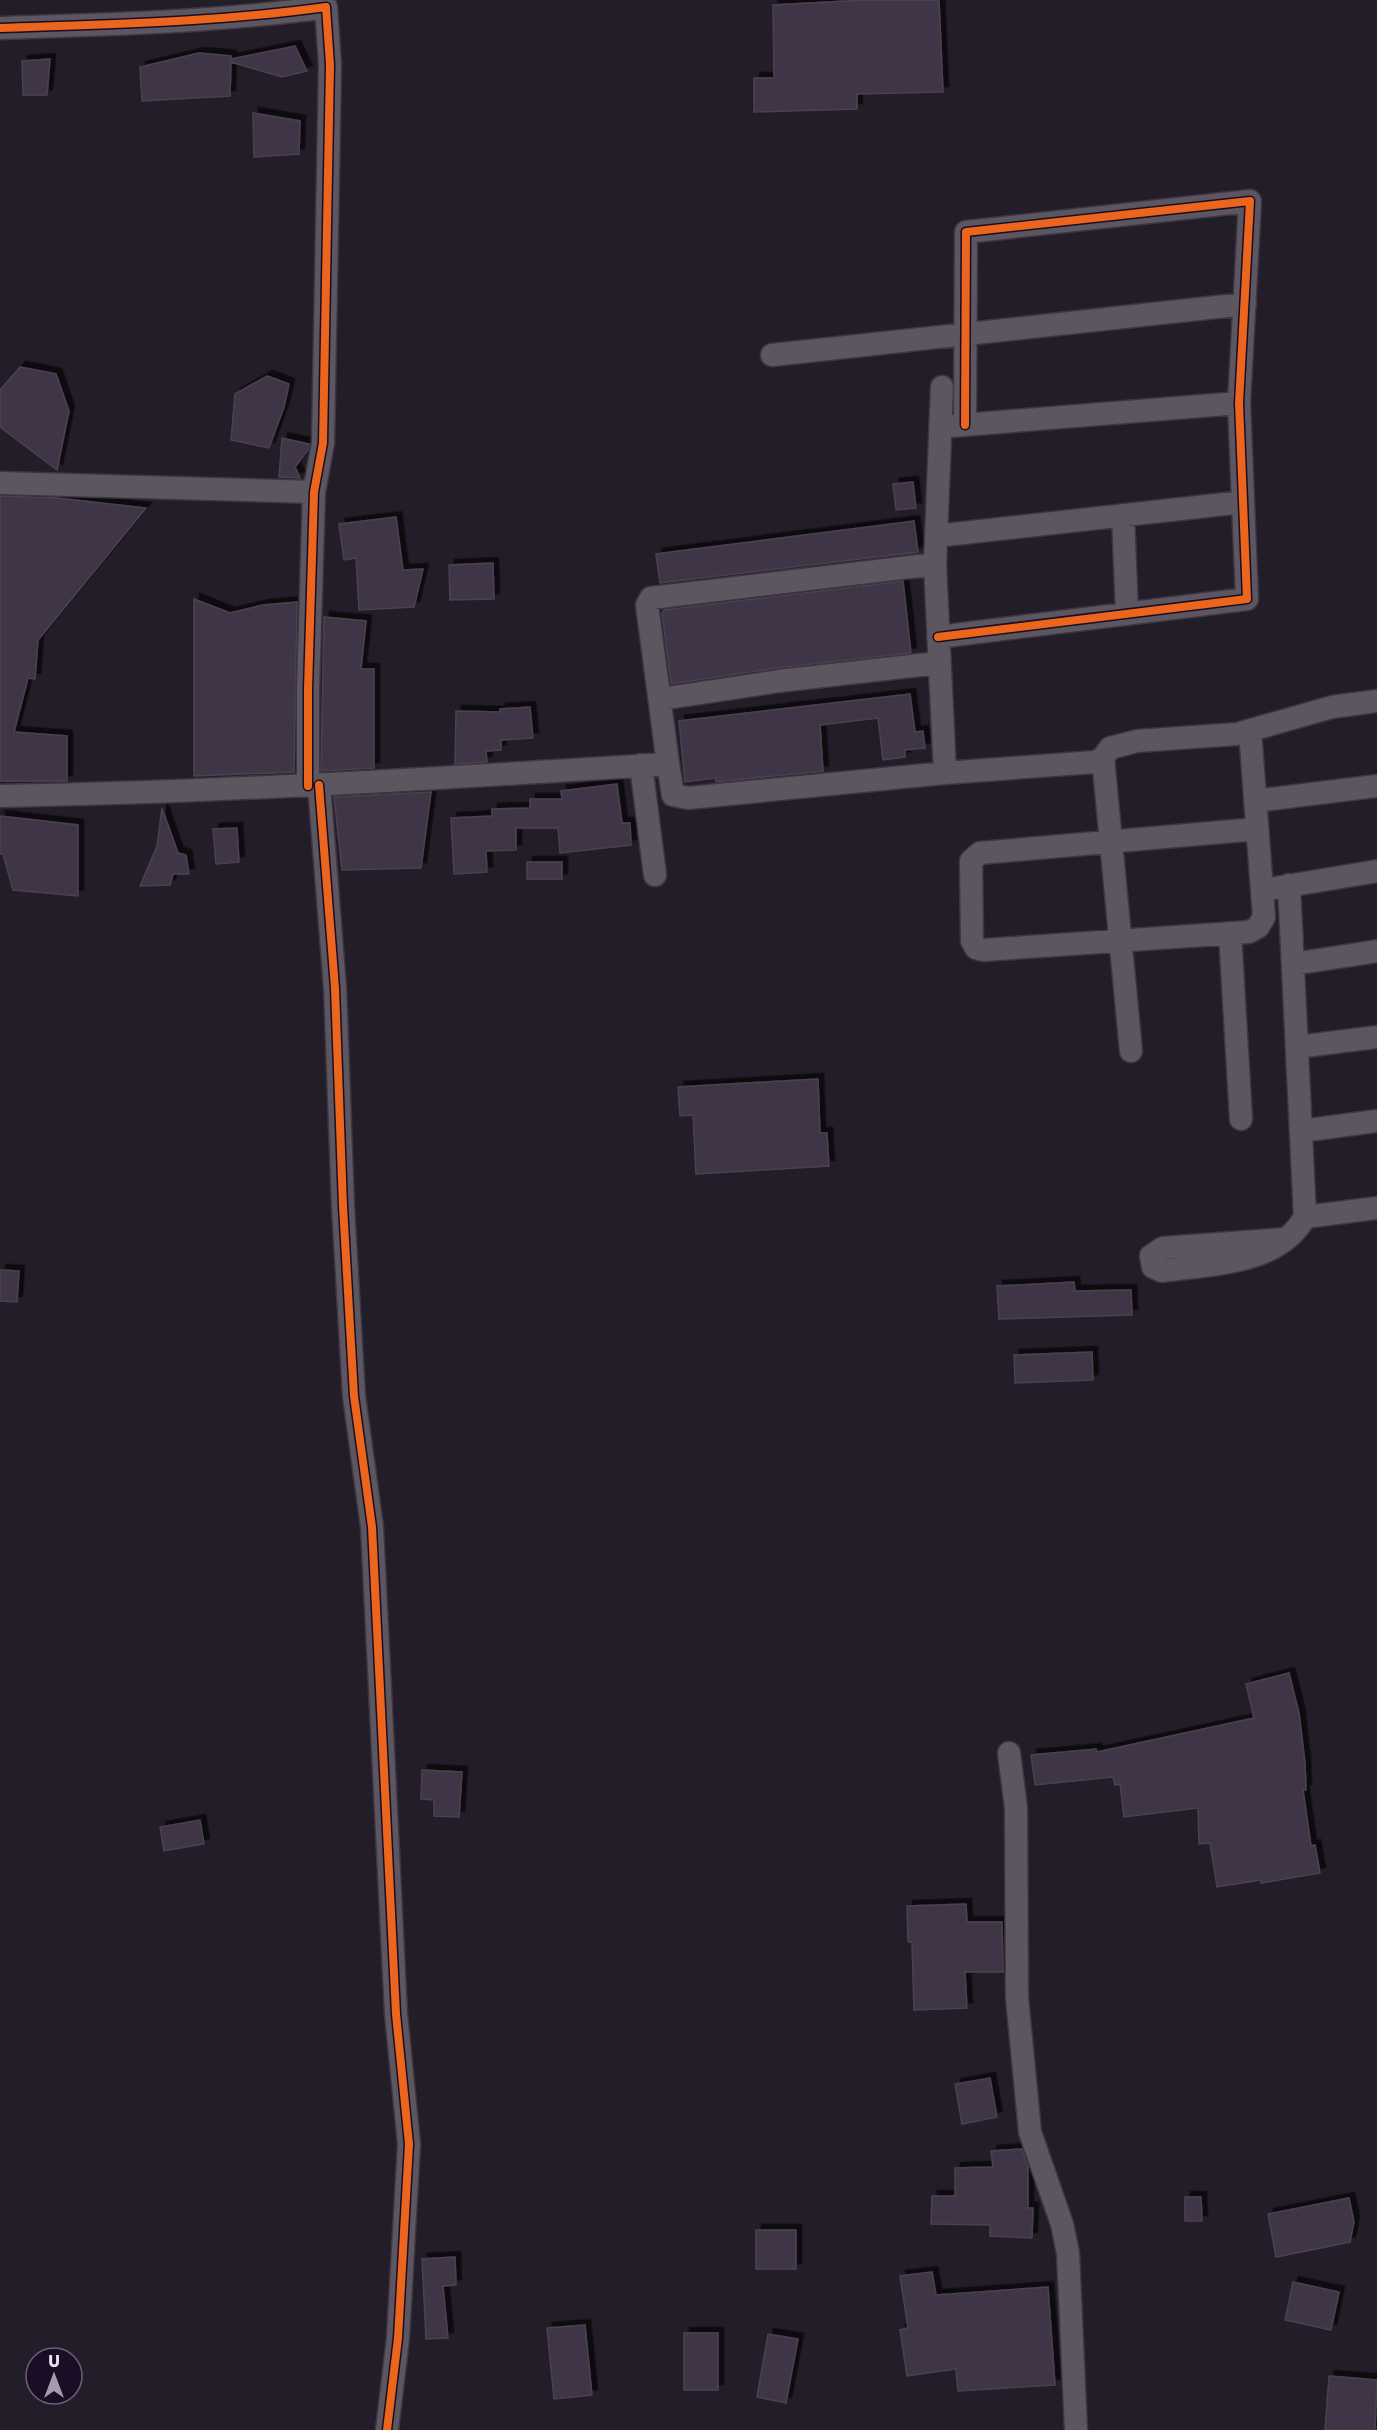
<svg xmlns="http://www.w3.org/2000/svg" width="1377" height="2430" font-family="'Golos Text',sans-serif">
	<defs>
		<filter id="shadow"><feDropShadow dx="5.5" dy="-5.5" stdDeviation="0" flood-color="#0009"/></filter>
	</defs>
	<rect width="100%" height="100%" fill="#231c29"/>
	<!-- building -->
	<path fill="#3f3547" stroke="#49434e" stroke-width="1.5" filter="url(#shadow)" d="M865,0H939L943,92L857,94V109L754,112V78H774L773,5Z
		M295,46L307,71L282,77L231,62L230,96L142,101L140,67L199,53L231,56V59Z
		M50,59L47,95H23L22,61Z
		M253,113L300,121L299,154L254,157Z
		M20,367L56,374L69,411L57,470L0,427V390Z
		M267,376L289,384L284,407L269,448L231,440L235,394Z
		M282,438L309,444L308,450L295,467L300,478L279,477Z
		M913,482L916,508L896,510L893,484Z
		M0,496L57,498L146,508L38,640L35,679L28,678L14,732L67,736V781H0Z
		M396,517L403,570L423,569L414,607L359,610L356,558L344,560L339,524Z
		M914,521L918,552L660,583L656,554Z
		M493,563L494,599L450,600L449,565Z
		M903,581L911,653L777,668L671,684L662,613L664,610Z
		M194,599L230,613L263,605L297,602L294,772L194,776Z
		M324,617L366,621L361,669H374V768L321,771Z
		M910,694L915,732L923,731L925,748L905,750V757L883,760L878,718L820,725L823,771L716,782V778L685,782L679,721Z
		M530,707L533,738L501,740V750L486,751L487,762L455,764L456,711L500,712V709Z
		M617,784L622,823H630L631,845L560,853L558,828H516V850L486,851L487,872L454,874L451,818L492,816V809L530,808V799H562L561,791Z
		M431,792L421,868L342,870L334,797Z
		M162,808L178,853L186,855L189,874H173L170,885L140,886L157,846Z
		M0,816L78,825V896L13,890L3,854H0Z
		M237,828L239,862L216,864L213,829Z
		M527,862H562V879H527Z
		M818,1079L820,1133H827L829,1166L696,1174L693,1115L680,1116L678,1087Z
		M0,1270L19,1271L17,1302L0,1301Z
		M1074,1282L1075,1291L1131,1290L1132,1315L999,1319L997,1286Z
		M1092,1352L1093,1380L1015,1383L1014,1355Z
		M1289,1673L1299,1713L1305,1763L1306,1790H1303L1311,1846L1315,1845L1320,1873L1261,1883V1880L1217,1887L1210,1843L1199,1844L1198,1808L1124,1817L1120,1784L1115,1785L1113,1777L1035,1785L1031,1755L1096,1749L1097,1752L1254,1718L1246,1684Z
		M422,1770L462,1772L459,1817L434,1816V1800L421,1799Z
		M200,1820L204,1844L164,1851L160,1827Z
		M966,1904L967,1922H1002L1003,1972H965L967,2008L914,2010L912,1942H908L907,1906Z
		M990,2078L997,2117L962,2124L955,2084Z
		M1022,2149L1028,2167V2208H1033L1032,2238L990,2236V2225L931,2224L932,2196H955V2168L993,2167L991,2151Z
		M1185,2197H1201L1202,2221H1185Z
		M1349,2198L1354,2222L1350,2242L1276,2257L1268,2214Z
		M756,2230H796V2269H756Z
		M455,2257L456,2285L443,2286L448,2338L426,2339L422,2259Z
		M932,2272L936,2295L1048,2287L1055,2385L958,2391L956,2369L907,2376L900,2330L908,2328L900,2276Z
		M1293,2282L1339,2292L1331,2330L1285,2320Z
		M585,2325L592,2395L554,2399L547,2328Z
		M684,2333H718V2390H684Z
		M768,2334L798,2339L786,2403L757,2397Z
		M1329,2376L1377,2380L1375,2430H1325Z"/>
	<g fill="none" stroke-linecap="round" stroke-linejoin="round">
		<!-- minor casing -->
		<g stroke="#3c3642" stroke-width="25">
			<path id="minor" d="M0,28C109,24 218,22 326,7L330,65L323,443L314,492L308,689V786
				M772,355L1245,304
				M942,387L935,564L945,773
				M951,426L1239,403
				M0,483L314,492
				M1123,515L1127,614
				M936,536L1243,502
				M938,637L1247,599L1239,403L1250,201L966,232L965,425
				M661,699L779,681L938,663
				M1250,731L1264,917L1258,927L1249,932L984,950L976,948L972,941L971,861L980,853L1257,829
				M1103,758L1131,1051
				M668,764L673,795L688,798L945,773L1095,762L1103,758L1110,748L1137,741L1237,734L1332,707L1377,701
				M641,765L655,875
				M319,785L335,988L343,1206L354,1396L372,1527L396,2014L409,2144L398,2338L387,2430
				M0,796C223,792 446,778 668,764L647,605L651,598L935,564
				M1255,801L1377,786
				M1275,888L1377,871
				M1230,933L1241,1119
				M1293,964L1377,951
				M1297,1047L1377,1037
				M1301,1131L1377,1121
				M1305,1217L1377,1208
				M1285,1239L1163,1248L1151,1256L1153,1267L1162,1271C1211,1264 1278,1265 1305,1217L1289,885
				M1009,1753L1016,1808L1017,1998L1030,2132L1062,2224L1068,2253L1076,2430"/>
		</g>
		<!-- minor -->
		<use href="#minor" stroke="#5b5660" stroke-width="22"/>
		<!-- cycleway casing -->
		<g stroke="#1a0d25" stroke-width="11">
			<path id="cycleway" d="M0,28C109,24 218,22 326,7L330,65L323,443L314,492L308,689V786
				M938,637L1247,599L1239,403L1250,201L966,232L965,425
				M319,785L335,988L343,1206L354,1396L372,1527L396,2014L409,2144L398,2338L387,2430"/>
		</g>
		<!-- cycleway -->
		<use href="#cycleway" stroke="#eb651d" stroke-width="8"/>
	</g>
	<!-- north arrow -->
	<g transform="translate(54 2376)"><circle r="28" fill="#1a0d25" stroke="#6d6277" stroke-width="1.5"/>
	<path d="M0-4.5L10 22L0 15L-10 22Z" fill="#a49cac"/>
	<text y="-9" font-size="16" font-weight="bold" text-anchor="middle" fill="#e9e1f2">U</text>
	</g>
</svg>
